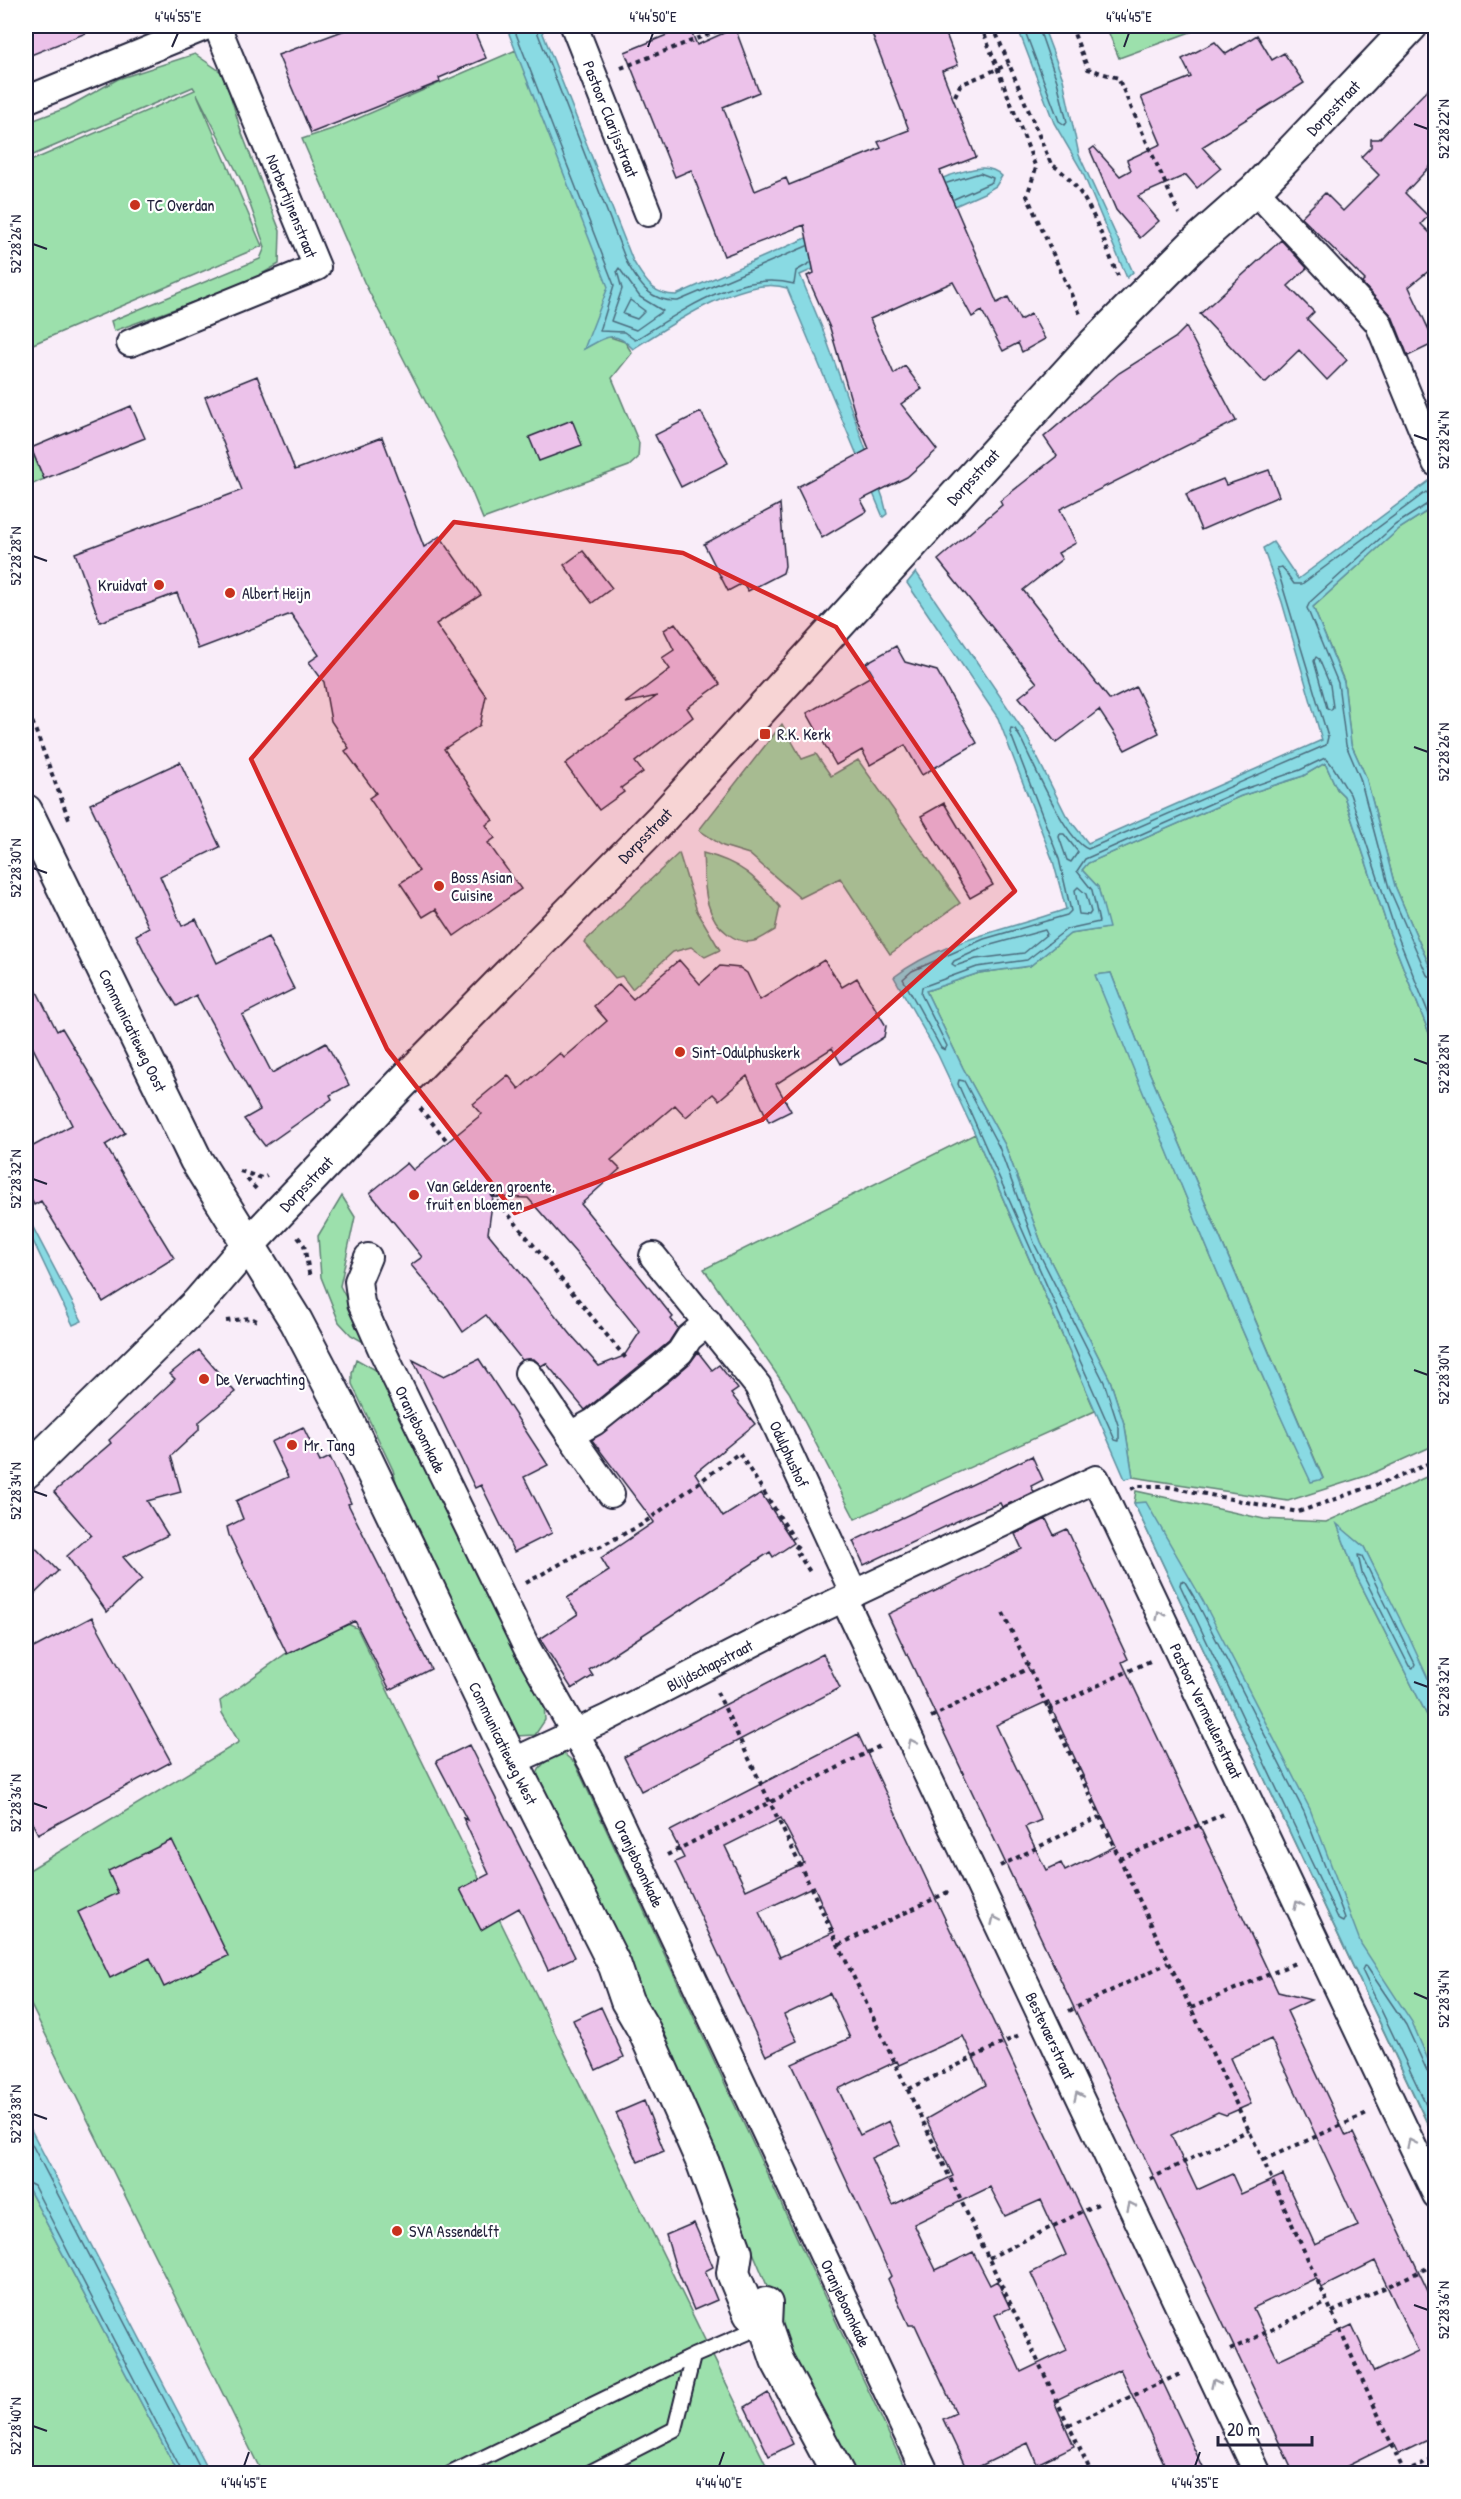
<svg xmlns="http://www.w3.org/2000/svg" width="1461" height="2499" font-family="'Patrick Hand',sans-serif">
	<rect width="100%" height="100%" fill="#f9edf9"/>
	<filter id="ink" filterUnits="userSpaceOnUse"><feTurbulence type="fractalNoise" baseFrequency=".0167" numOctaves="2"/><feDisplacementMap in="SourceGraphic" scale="12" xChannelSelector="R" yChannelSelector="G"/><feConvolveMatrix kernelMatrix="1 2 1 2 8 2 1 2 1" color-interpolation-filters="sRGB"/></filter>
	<g filter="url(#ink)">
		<!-- green -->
		<path fill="#9ce0ac" stroke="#5f8174" stroke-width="1.5" fill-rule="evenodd" d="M1106,26H1207L1119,58Z
			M516,50L609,287L585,348L607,336L625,342L632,353L612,378L639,443L638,458L629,466L483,519L471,490L364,282L302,139L338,127Z
			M195,54L224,74L241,131L280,231L279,264L246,283L114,331L111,321L260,259L265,247L242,182L197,94L262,246L26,347V163L195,90L193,87L26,158V123L66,108L118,79Z
			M26,437L44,479L26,487Z
			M1435,506V979L1395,886L1366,777L1351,744L1344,681L1313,607L1399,529Z
			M782,724L802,759L816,754L831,776L858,760L960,903L890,954L840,878L800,898L749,854L723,846L699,830Z
			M1325,763L1337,789L1344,796L1390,934L1435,1048V1445L1369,1475L1288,1501L1133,1477L1125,1427L1110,1380L1041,1242L1005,1145L963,1068L926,991L979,973L1030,966L1070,934L1108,928L1098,887L1082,870L1088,863L1241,796L1303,776ZM1111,973L1148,1069L1323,1478L1311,1481C1232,1316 1165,1145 1096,975Z
			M679,853L697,911L720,950L705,957L691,947L673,952L632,989L622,976L615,978L584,942Z
			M703,853C740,862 756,877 780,907L775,930C769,933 761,940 754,941C745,943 736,940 728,934C702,915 705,883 703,853Z
			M975,1134L1095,1411L855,1519L789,1392L704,1269Z
			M342,1196L355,1217L340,1286L372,1347L351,1335L339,1322L321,1277L318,1236Z
			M356,1359L383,1374L544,1703L545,1720L535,1735L516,1736L403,1508L393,1470L352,1384V1373Z
			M1435,1473V1694L1364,1547L1338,1526L1356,1575L1435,1731V2140L1134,1503L1136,1491L1264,1519L1326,1522Z
			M345,1623L357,1628L770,2473H262L26,1995V1872L239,1742L222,1713L220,1701L288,1652Z
			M564,1754L575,1763L907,2473H853L788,2353L774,2302L660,2032L537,1777C538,1763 552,1757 564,1754Z
			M26,2184L178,2473H26Z"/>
		<!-- water -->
		<path fill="#89dae3" stroke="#6090a0" stroke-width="1.5" d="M506,26H540L633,261C645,280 652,295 676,295L948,176C965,171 987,161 1002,176L996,186L984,193L800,275L823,330L883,498L887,514L883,517L787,288C746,273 667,327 633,349C614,329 606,337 584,349L608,287Z
			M1017,26H1043L1063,79L1079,155L1133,272L1127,278L1082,171L1054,123Z
			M1429,481L1435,497V506L1399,529L1313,607L1344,682L1351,744L1366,777L1395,886L1435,979V1048L1390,934L1344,796L1337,789L1325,763L1303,776L1241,796L1088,863L1082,870L1098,887L1109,928L1070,934L1030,966L979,973L926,991L963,1068L1005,1145L1041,1242L1110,1380L1125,1427L1133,1477L1125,1479L975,1134L938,1055L894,977C944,939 1009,930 1066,909L1053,861L998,718L907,583L916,572L1025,733L1066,815L1088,843L1322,740L1282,602L1263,548L1273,542L1298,579Z
			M1111,973L1148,1069L1323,1479L1311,1482C1232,1316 1165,1145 1095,975Z
			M26,1211V1214L82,1321L73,1325L26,1226Z
			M1146,1502L1203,1601L1310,1809L1361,1944L1412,2022L1435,2076V2139L1134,1503Z
			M1337,1524L1364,1547L1408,1635L1435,1694V1731L1356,1575Z
			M26,2120L210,2473H178L26,2184Z"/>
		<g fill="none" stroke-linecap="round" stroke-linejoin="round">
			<!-- shore -->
			<path stroke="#4b6c7e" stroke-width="1.5" d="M513,26L614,285L600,331L624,332L635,340C681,312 739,269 794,284L796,271L810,263
				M535,26L627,263C640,285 650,302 678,301L807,246
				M1023,26L1059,121L1065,125L1067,122L1057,81L1038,26
				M947,183L980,173L993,178L992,182L954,199
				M619,268L640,297L663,311L636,330L611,321L622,289L617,271Z
				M630,300L645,311L637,319L623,314Z
				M1316,657L1319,659L1330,685L1333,707L1331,710L1327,708L1314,661Z
				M1060,834H1064L1078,852L1071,862L1067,860L1059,837Z
				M1078,887L1086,894L1091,912L1089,915L1079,914L1075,890Z
				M1045,930L1047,934L1024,953L976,959L955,966L952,964L954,961L987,946Z
				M1436,979L1427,975L1389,888L1360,778L1346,745L1338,683L1307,608L1310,602L1395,525L1432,501V497L1426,492L1302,584H1294L1282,567L1277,568L1328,737L1326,745L1088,849C1065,840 1032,760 1020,737L1015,729L1011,728L1010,732L1059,859L1071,911L1067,915L984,939L912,971L903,979L941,1048L945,1050L947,1046L921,994L922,987L977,967L1027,960L1067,929L1099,922L1092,890L1077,871L1085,859L1239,791L1300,770L1325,758C1333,762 1343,786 1350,794L1396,932L1436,1032
				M959,1080L964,1081L999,1147L1035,1245L1104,1382L1119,1428V1441L1115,1440L958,1084Z
				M1358,1555L1362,1556L1415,1664L1413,1668L1409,1666L1362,1573Z
				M1181,1581L1185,1582L1198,1604L1304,1812L1345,1918L1343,1922L1339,1920L1180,1585Z
				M1436,2076L1428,2073L1406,2025L1367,1967L1364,1966L1362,1970L1436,2125
				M26,2133L203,2474
				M26,2182L34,2186L183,2474"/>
		</g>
		<!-- building -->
		<path fill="#ecc2ea" stroke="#22223b" stroke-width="1.5" fill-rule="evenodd" d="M26,26H101V27L26,57Z
			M356,26H472L486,58L439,78L440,82L311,133L278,55Z
			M689,26L697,45L735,28L759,92L723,107L755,191L786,178L789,185L881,148L878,142L909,130L869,26H943L958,65L942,71L976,157L940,171L997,303L1008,297L1020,320L1031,314L1045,339L1022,352L1018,343L1003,351L982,311L972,317L953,282L870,319L894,374L905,366L922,389L901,404L937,450L907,477L861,500L867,511L822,538L797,487L869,449L856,417L830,328L807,276L814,273L804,225L724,256L691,170L675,177L625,52Z
			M1257,35L1272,60L1284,53L1304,83L1202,147L1221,168L1197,188L1186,175L1138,196L1159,221L1140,238L1116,210L1090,150L1094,147L1120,176L1131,170L1127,160L1161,144L1141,97L1191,77L1182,59L1215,42L1226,54Z
			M1436,81V160L1405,193L1428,216L1421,224L1436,239V265L1409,287L1435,343L1408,356L1392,316L1362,283L1365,280L1301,217L1325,193L1343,211L1379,175L1361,157L1371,147V139H1379Z
			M1281,240L1307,268L1288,286L1314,312L1307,319L1347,360L1327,380L1299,350L1265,383L1200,314Z
			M1186,327L1236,421L1060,509L1076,543L1058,553L1062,559L1023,590L1110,700L1136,687L1159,733L1125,750L1099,710L1056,743L1019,697L1037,683L938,560L1002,505L1000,501L1057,456L1044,437L1119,373L1175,338Z
			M257,376L295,470L382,437L424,547L440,536L481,595L436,624L486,696L480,725L444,749L493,820L486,825L495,838L488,843L521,889L454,936L436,909L423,917L400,883L419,871L369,798L376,793L345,751L349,748L331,721L324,682L309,662L319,655L291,614L198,649L177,593L100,622L75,553L242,490L205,397Z
			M131,406L145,438L44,479L31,448Z
			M701,412L728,463L681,487L655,435Z
			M572,420L582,445L539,461L529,437Z
			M1269,470L1279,496L1201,530L1186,494L1223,479L1226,485Z
			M780,504L785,566L783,573L748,591L743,583L728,591L704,544Z
			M583,551L612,588L592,603L564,565Z
			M675,623L720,684L687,708L693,717L635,762L643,772L621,788L624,792L599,810L565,764L657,696L625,703L670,669L662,658L674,650L664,630Z
			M896,646L905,662L937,671L977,743L922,775L905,745L870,765L862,750L836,765L807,713L873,675L866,663Z
			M180,762L220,847L160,876L182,926L196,919L217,963L268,937L294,989L242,1015L272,1073L326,1043L349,1085L330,1095L332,1099L265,1146L244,1119L260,1110L196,995L177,1006L150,963L136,935L149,928L90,804Z
			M944,803L993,885L970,898L921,816Z
			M679,960L700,984L720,966L740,968L747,973L760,1000L824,960L842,987L857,978L886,1026L884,1037L841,1064L832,1048L776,1084L791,1111L769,1122L747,1076L719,1100L713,1094L686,1117L675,1105L611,1160L620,1169L581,1204L673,1317L671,1319L678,1328L669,1342L585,1410L546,1363L541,1366L534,1359L522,1360L486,1315L463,1332L448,1309L411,1265L422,1257L370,1193L407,1163L413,1170L482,1114L473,1104L508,1075L519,1089L560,1053L564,1058L607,1021L594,1006L619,984L633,999ZM493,1197L528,1198L577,1254L640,1332L624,1356L599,1366L573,1337L488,1233Z
			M26,970L57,1031L62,1028L125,1133L105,1145L174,1258L103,1302L41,1201L34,1205L26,1188V1150L72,1125L26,1034Z
			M199,1350L235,1392L199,1422V1430L171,1456L181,1492L147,1501L168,1535L123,1557L142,1579L107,1612L67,1556L91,1535L54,1492L111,1443L109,1440L175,1379L170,1374Z
			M698,1352L712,1370L719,1365L738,1389L731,1394L755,1424L695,1473L723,1517L761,1493L794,1543L773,1557L770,1552L589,1670L593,1676L572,1689L540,1639L578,1614L567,1598L609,1571L601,1558L654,1522L592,1440L668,1382L690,1363Z
			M479,1359L548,1465L524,1477L552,1533L514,1552L481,1485L475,1488L413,1360L444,1376Z
			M303,1427L320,1462L330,1457L351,1503L348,1504L431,1669L390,1690L355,1621L287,1654L229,1535L227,1527L243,1519L236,1501L288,1477L271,1442Z
			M1032,1456L1043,1480L1031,1486L1034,1492L1002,1507L1000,1503L972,1514L864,1565L853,1541Z
			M1046,1519L1054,1535L1067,1529L1128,1659L1122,1662L1278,1992L1311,2000L1287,2011L1346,2136L1353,2133L1436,2308V2436L1399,2454L1394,2443L1331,2474H1294L888,1614L1022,1549L1015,1534ZM1048,1701L1116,1846L1065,1871L1061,1863L1046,1870L1025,1827L1041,1820L996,1725ZM1271,2039L1358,2226L1315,2245L1283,2175L1241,2194L1232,2174L1197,2190L1171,2135L1218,2112L1226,2115L1251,2104L1230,2058ZM1375,2261L1418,2351L1374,2372L1352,2325L1278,2360L1253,2308L1316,2278L1321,2288Z
			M26,1538L58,1571L26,1602Z
			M92,1617L171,1762L38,1834L26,1811V1652Z
			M823,1654L840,1688L641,1791L624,1757Z
			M858,1734L892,1806L1206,2474H1169L1120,2369L1054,2401L1074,2446L1037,2464L1028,2443L968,2472L943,2419L956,2413L915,2325H909L888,2279L891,2276L792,2064L850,2038L830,1993L784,2015L797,2041L766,2056L688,1889L675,1862L684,1858L670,1831ZM781,1818L804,1863L746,1890L725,1846ZM814,1886L834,1932L780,1957L759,1912ZM963,2036L986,2085L926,2119L953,2176L893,2205L871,2158L900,2145L889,2121L860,2135L838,2089L897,2061L899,2065ZM990,2187L1005,2216L1041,2200L1066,2255L1031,2273L1067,2350L1021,2372L995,2315L1010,2308L997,2281L990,2285L973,2252L936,2270L914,2224Z
			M469,1745L575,1957L548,1970L519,1908L481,1930L460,1889L489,1874L463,1818L467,1820L436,1761Z
			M172,1840L228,1956L164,1987L150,1958L110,1978L78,1912L118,1893L108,1871Z
			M601,2007L624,2057L596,2070L573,2020Z
			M644,2101L664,2151L638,2162L616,2113Z
			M694,2223L713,2267L705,2271L717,2300L694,2310L674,2262L666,2235Z
			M768,2393L793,2444L769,2456L745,2407Z"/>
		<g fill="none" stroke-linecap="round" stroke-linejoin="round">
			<!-- service casing -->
			<g stroke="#22223b" stroke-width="18">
				<path id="service" d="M693,2356L763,2326
					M450,2474L693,2356L675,2429L587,2474"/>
			</g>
			<!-- minor casing -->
			<g stroke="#22223b" stroke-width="30">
				<g id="minor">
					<path id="s1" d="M574,26L648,213"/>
					<path d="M26,100L207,26"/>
					<path d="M1255,190L1378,322L1436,463"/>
					<path d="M130,343L317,267L217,26"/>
					<path id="s2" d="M653,1256L758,1386L854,1594"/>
					<path id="s3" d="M368,1257L358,1281L361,1303L381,1348L527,1648L592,1763L926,2474"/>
					<path d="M528,1373L570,1435L594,1422L659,1370L680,1352L689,1338L708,1322"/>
					<path d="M570,1435L611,1494"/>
					<path id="s4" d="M844,1599L1258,2474"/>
					<path id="s5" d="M512,1762L607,1718L802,1618L1096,1479L1436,2195"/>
				</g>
			</g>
			<!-- tertiary casing -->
			<g stroke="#22223b" stroke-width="36">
				<g id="tertiary">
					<path id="s6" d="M26,811L196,1160L296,1321L340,1405L512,1762L615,1966L627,2001L644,2030L703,2163L736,2253L733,2273L750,2314L765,2325"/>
					<path id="s7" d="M26,1472L198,1303L247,1246L401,1084L662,818L1094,344L1193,245L1255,190L1411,26"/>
					<path d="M766,2304L765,2325L777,2360L838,2474"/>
				</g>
			</g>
			<!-- path -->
			<path stroke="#22223b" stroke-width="4" stroke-dasharray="4.5 4.5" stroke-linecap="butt" d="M981,26L1036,168L1027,196L1080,314
				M993,26L1051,164C1089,187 1101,237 1118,276
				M1071,26L1088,69L1118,78L1179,214
				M621,68L730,26
				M955,96L960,85L1009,64
				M26,705L70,822
				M420,1108L448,1142
				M240,1171L262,1178L267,1176
				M247,1179L258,1191
				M486,1187L628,1361
				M298,1237L304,1245L310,1278
				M226,1321L251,1318L257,1321
				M1131,1489L1137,1486H1164L1298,1512L1401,1476L1436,1460
				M798,1545L795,1549L810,1572
				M526,1583L587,1549L599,1547L641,1525L739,1453L794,1539
				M1003,1613L1263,2160L1405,2474
				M717,1692L1092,2474
				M1048,1709L1150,1661
				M931,1717L1029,1668
				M667,1855L882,1745
				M1120,1859L1224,1814
				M1000,1866L1099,1817
				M839,1945L950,1891
				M1191,2008L1295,1963
				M1069,2011L1168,1963
				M909,2089L1019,2035
				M1263,2160L1367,2114
				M1150,2179L1249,2130
				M989,2258L1100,2203
				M1332,2312L1436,2264
				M1230,2350L1326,2303
				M1069,2425L1180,2374
				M1404,2473L1436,2458"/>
			<!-- service -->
			<use href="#service" stroke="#fff" stroke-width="14"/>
			<!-- minor -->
			<use href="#minor" stroke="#fff" stroke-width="26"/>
			<!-- tertiary -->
			<use href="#tertiary" stroke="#fff" stroke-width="32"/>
		</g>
		<!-- one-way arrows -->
		<defs><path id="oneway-chevron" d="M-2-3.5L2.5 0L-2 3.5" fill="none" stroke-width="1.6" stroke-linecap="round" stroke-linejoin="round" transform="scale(1.5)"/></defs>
		<g stroke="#9c9ca7">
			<use href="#oneway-chevron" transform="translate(1160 1615) rotate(-115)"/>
			<use href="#oneway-chevron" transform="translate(912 1743) rotate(-115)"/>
			<use href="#oneway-chevron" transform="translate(1298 1905) rotate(-115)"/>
			<use href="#oneway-chevron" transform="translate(995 1920) rotate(-115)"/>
			<use href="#oneway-chevron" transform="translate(1078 2096) rotate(-115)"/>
			<use href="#oneway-chevron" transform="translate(1411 2143) rotate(-115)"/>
			<use href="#oneway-chevron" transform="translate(1131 2206) rotate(-115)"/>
			<use href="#oneway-chevron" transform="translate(1215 2383) rotate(-115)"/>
		</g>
	</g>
	<!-- marked area -->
	<path fill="#d62828" fill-opacity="0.2" stroke="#d62828" stroke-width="4.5" stroke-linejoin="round" d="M454,522L683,553L836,627L1015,891L762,1120L515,1213L387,1049L251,759Z"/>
	<!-- ticks -->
	<path fill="none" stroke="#22223b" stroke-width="2" d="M172,47L178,33M648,47L653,33M1124,47L1129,33M1414,124L1428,129M33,244L47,249M1414,435L1428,440M33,556L47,561M1414,747L1428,752M33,868L47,873M1414,1059L1428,1064M33,1179L47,1184M1414,1370L1428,1375M33,1491L47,1496M1414,1682L1428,1687M33,1803L47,1808M1414,1993L1428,1999M33,2114L47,2119M1414,2305L1428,2310M33,2426L47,2431M244,2466L249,2452M719,2466L724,2452M1195,2466L1200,2452"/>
	<!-- markers -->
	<g fill="#c8321e" stroke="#fff" stroke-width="2">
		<circle cx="135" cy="205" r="6"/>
		<circle cx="159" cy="585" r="6"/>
		<circle cx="230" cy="593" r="6"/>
		<rect x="759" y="728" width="12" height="12" rx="3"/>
		<circle cx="439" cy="886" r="6"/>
		<circle cx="680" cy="1052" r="6"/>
		<circle cx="414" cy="1195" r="6"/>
		<circle cx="204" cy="1379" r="6"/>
		<circle cx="292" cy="1445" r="6"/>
		<circle cx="397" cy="2231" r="6"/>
	</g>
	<g text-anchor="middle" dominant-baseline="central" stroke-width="4.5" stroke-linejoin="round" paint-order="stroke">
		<!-- street labels -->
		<g font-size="16" fill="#22223b" stroke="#fff">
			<text stroke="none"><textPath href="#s7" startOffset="1890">Dorpsstraat</textPath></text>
			<text stroke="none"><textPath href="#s1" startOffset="100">Pastoor Clarijsstraat</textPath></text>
			<text transform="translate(292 206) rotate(68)">Norbertijnenstraat</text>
			<text stroke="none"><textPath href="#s7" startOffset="1374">Dorpsstraat</textPath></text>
			<text stroke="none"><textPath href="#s7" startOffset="888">Dorpsstraat</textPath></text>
			<text stroke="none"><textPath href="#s6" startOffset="244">Communicatieweg Oost</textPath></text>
			<text stroke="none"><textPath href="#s7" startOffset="402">Dorpsstraat</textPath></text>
			<text stroke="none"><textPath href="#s3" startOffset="188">Oranjeboomkade</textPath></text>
			<text stroke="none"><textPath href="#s2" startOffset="242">Odulphushof</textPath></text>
			<text stroke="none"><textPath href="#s5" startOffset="220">Blijdschapstraat</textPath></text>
			<text stroke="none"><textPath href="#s5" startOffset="906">Pastoor Vermeulenstraat</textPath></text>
			<text stroke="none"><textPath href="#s6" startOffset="1048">Communicatieweg West</textPath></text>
			<text stroke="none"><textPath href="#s3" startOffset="674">Oranjeboomkade</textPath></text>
			<text stroke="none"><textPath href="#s4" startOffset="483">Bestevaerstraat</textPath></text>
			<text stroke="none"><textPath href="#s3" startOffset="1160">Oranjeboomkade</textPath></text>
		</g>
		<!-- poi labels -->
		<g font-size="16" fill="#22223b" stroke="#fff" text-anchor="start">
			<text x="147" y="205">TC Overdan</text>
			<text x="147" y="585" text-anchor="end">Kruidvat</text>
			<text x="242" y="593">Albert Heijn</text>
			<text x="777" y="734">R.K. Kerk</text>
			<text x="451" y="877">Boss Asian<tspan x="451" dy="18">Cuisine</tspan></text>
			<text x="692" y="1052">Sint-Odulphuskerk</text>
			<text x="426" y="1186">Van Gelderen groente,<tspan x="426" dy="18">fruit en bloemen</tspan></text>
			<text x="216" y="1379">De Verwachting</text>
			<text x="304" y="1445">Mr. Tang</text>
			<text x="409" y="2231">SVA Assendelft</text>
		</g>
	</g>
	<!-- margin -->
	<rect width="1461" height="2499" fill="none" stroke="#fff" stroke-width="66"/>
	<!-- scale -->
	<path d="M1218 2436v9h94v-9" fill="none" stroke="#22223b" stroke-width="3"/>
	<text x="1227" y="2436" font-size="18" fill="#22223b" stroke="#ffffff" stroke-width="4.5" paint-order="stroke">20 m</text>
	<rect x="33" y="33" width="1395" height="2433" fill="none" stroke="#22223b" stroke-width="2"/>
	<g font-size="15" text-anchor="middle" fill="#22223b">
		<text x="178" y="22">4°44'55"E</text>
		<text x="653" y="22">4°44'50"E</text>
		<text x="1129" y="22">4°44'45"E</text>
		<text transform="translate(1444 129) rotate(-90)" y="5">52°28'22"N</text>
		<text transform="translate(16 244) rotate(-90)" y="5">52°28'26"N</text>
		<text transform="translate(1444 440) rotate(-90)" y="5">52°28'24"N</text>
		<text transform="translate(16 556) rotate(-90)" y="5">52°28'28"N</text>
		<text transform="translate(1444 752) rotate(-90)" y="5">52°28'26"N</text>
		<text transform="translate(16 868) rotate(-90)" y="5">52°28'30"N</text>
		<text transform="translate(1444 1064) rotate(-90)" y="5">52°28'28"N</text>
		<text transform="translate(16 1179) rotate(-90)" y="5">52°28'32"N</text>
		<text transform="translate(1444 1375) rotate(-90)" y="5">52°28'30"N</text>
		<text transform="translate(16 1491) rotate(-90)" y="5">52°28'34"N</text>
		<text transform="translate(1444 1687) rotate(-90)" y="5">52°28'32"N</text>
		<text transform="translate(16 1803) rotate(-90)" y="5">52°28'36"N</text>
		<text transform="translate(1444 1999) rotate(-90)" y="5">52°28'34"N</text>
		<text transform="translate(16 2114) rotate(-90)" y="5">52°28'38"N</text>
		<text transform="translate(1444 2310) rotate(-90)" y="5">52°28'36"N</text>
		<text transform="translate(16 2426) rotate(-90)" y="5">52°28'40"N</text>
		<text x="244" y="2488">4°44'45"E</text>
		<text x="719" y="2488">4°44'40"E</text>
		<text x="1195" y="2488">4°44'35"E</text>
	</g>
</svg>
